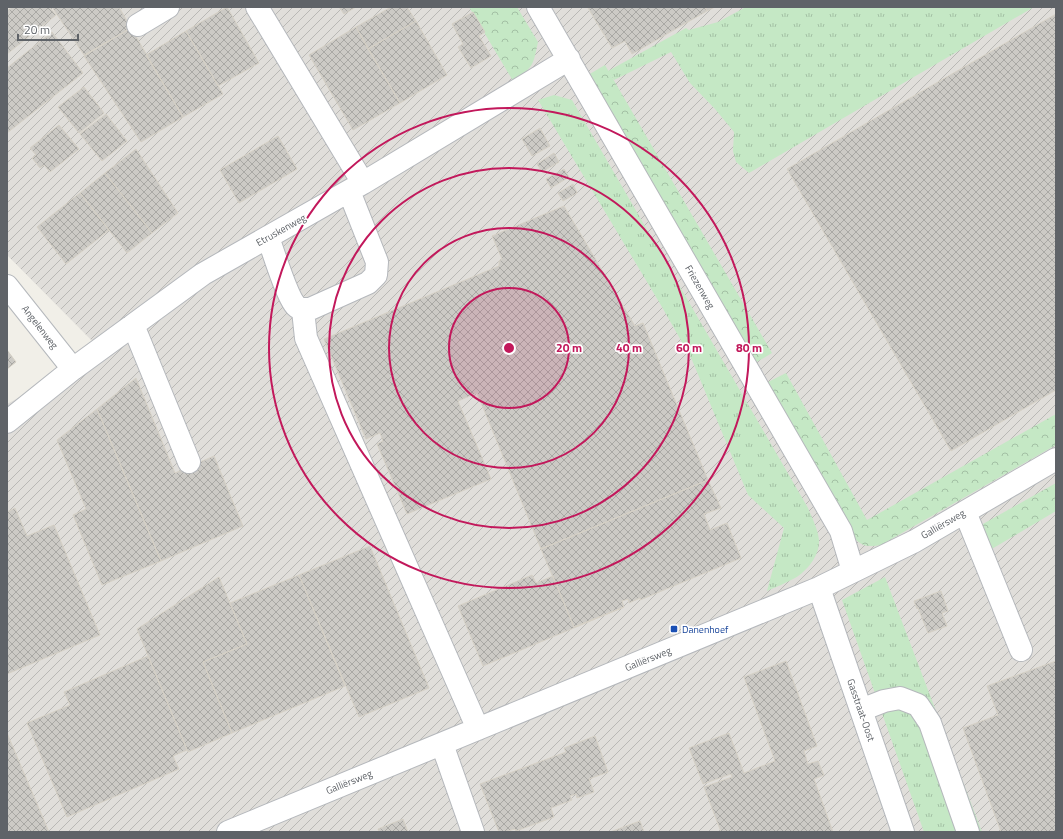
<svg xmlns="http://www.w3.org/2000/svg" width="1063" height="839" font-family="'Titillium Web',sans-serif">
	<defs>
		<pattern id="industrial-furrows" width="10" height="10" patternUnits="userSpaceOnUse"><rect width="10" height="10" fill="#e0deda"/><path d="M-1 1l2-2M0 10L10 0M9 11l2-2" fill="none" stroke="#b9b8b5"/></pattern>
		<pattern id="grass-tufts" width="24" height="20" patternUnits="userSpaceOnUse"><rect width="24" height="20" fill="#c5e8c5"/><path d="M3 7l-1-3M5 7V3M7 7l1-3M15 17l-1-3M17 17v-4M19 17l1-3" fill="none" stroke="#a3c0a4"/></pattern>
		<pattern id="forest-crowns" width="20" height="18" patternUnits="userSpaceOnUse"><rect width="20" height="18" fill="#c5e8c5"/><path d="M2 6a3 3 0 1 1 6 0M12 15a3 3 0 1 1 6 0" fill="none" stroke="#a3c0a4"/></pattern>
		<pattern id="building-cross-hatch" width="8" height="8" patternUnits="userSpaceOnUse"><rect width="8" height="8" fill="#cccac5"/><path d="M0 0l8 8M0 8l8-8" fill="none" stroke="#a9a8a4"/></pattern>
	</defs>
	<rect width="100%" height="100%" fill="#f1efe8"/>
	<!-- industrial -->
	<path fill="url(#industrial-furrows)" d="M7,7H1056V832H7V404L103,352L7,255Z"/>
	<!-- grass -->
	<path fill="url(#grass-tufts)" d="M746,7H1034L749,173L736,162L733,151L734,132L715,109L690,83L671,52L614,80L608,71L686,28L689,30L718,22Z
		M554,95L572,100L808,508C812,518 818,529 819,540C820,555 807,571 795,578C786,583 776,587 767,591L784,528L748,495L692,360L662,307L538,100Z
		M885,577L982,832H924L842,600Z"/>
	<!-- forest -->
	<path fill="url(#forest-crowns)" d="M469,7H517L538,42C533,65 534,67 513,81Z
		M605,65L772,353L755,363L588,75Z
		M786,373L867,520L1056,414V445L881,545C869,547 863,547 855,539L766,383Z
		M1056,483V511L990,550L974,529Z"/>
	<!-- building -->
	<path fill="url(#building-cross-hatch)" stroke="#d6d1c6" d="M12,7H49L56,15L7,54V11Z
		M52,7H119L131,28L84,55Z
		M227,7L259,63L218,86L186,31Z
		M339,7H356L344,14Z
		M391,7H407L416,21L368,49L356,27Z
		M591,7H705L707,11L632,54L625,41L612,48L588,8Z
		M705,7H715L707,11Z
		M473,12L485,32L479,36L491,56L471,68L458,47L463,44L452,24Z
		M1056,14V390L951,451L787,169Z
		M416,21L447,75L400,103L368,49Z
		M356,27L400,103L353,130L309,55Z
		M131,28L183,117L141,142L84,56Z
		M186,31L223,94L183,117L146,55Z
		M52,32L83,73L7,133V68Z
		M84,87L104,113L79,133L58,107Z
		M106,114L127,141L102,161L80,134Z
		M59,125L79,149L50,172L44,165L40,168L32,158L36,155L30,148Z
		M540,128L550,146L532,156L522,139Z
		M278,136L297,169L239,203L220,170Z
		M136,149L178,213L152,233L105,173Z
		M554,153L559,162L542,172L537,164Z
		M564,169L569,177L551,188L546,179Z
		M105,173L152,233L127,253L80,193Z
		M573,184L577,193L563,201L558,193Z
		M80,193L109,230L66,264L37,227Z
		M564,206L635,326L643,323L708,480L541,549L477,393L458,401L491,479L407,514L377,444L383,441L380,433L366,439L324,339L499,266V261L502,259L492,236Z
		M7,350L16,362L7,369Z
		M136,378L175,473L214,456L243,526L161,561L97,409Z
		M97,409L161,561L102,585L73,515L86,509L57,440Z
		M708,480L721,508L704,514L710,530L727,523L741,558L640,600V598L629,603L628,599L622,601L624,607L574,627L541,549Z
		M15,508L27,536L54,525L100,635L7,674V512Z
		M370,546L429,688L359,717L299,575Z
		M299,575L345,686L232,733L203,662L247,644L230,603Z
		M532,575L536,583L553,576L574,627L624,607L483,666L458,606Z
		M219,577L247,644L203,662L232,733L188,752L137,629Z
		M941,591L948,611L942,613L947,626L928,633L918,608L917,609L914,601Z
		M148,656L187,750L173,756L179,769L67,817L27,723L70,705L64,692Z
		M786,661L817,746L804,751L808,764L818,761L824,775L814,779L833,832H721L704,787L732,777L731,774L703,784L689,748L729,733L744,773L775,761L744,677Z
		M1056,661V832H1001L963,728L998,715L987,686Z
		M7,733L49,832H7Z
		M595,736L608,772L589,779L594,792L577,798L576,794L570,796L572,800L551,808L554,817L516,831L515,829L505,832H499L480,784L566,752L564,748Z
		M403,819L408,832H379L378,829Z
		M640,821L644,832H610Z"/>
	<g fill="none" stroke-linecap="round" stroke-linejoin="round">
		<!-- minor casing -->
		<g stroke="#b5b8bc" stroke-width="24">
			<path id="minor" d="M257,7L363,183
				M538,7L841,531L853,571
				M138,25L168,7
				M268,237C273,251 287,297 296,306C300,310 305,309 310,309L368,283L376,275L377,262L349,191
				M7,286L73,369
				M303,310L306,338L478,729
				M133,325L189,462
				M7,422L73,369L203,274L363,183L569,59
				M965,512L1021,650
				M819,588L903,832
				M861,710L884,701L900,698L918,705L930,723L968,832
				M442,744L473,832
				M228,832L819,588L915,541L1056,459"/>
		</g>
		<!-- minor -->
		<use href="#minor" stroke="#fff" stroke-width="22"/>
	</g>
	<!-- distance rings -->
	<circle cx="509" cy="348" r="60" fill="#c2185b" fill-opacity=".12"/>
	<g fill="none" stroke="#c2185b" stroke-width="2">
		<circle cx="509" cy="348" r="60"/>
		<circle cx="509" cy="348" r="120"/>
		<circle cx="509" cy="348" r="180"/>
		<circle cx="509" cy="348" r="240"/>
	</g>
	<!-- markers -->
	<rect fill="#1a4fb4" stroke="#fff" stroke-width="1.5" x="670" y="625" width="8" height="8" rx="2"/>
	<g text-anchor="middle" dominant-baseline="central" stroke-width="3.5" stroke-linejoin="round" paint-order="stroke">
		<!-- street labels -->
		<g font-size="10" fill="#5f6368" stroke="#fff">
			<text transform="translate(281 230) rotate(-29)">Etruskenweg</text>
			<text transform="translate(700 287) rotate(60)">Friezenweg</text>
			<text transform="translate(40 327) rotate(52)">Angelenweg</text>
			<text transform="translate(943 524) rotate(-30)">Galliërsweg</text>
			<text transform="translate(648 659) rotate(-22)">Galliërsweg</text>
			<text transform="translate(861 710) rotate(71)">Gasstraat-Oost</text>
			<text transform="translate(349 782) rotate(-22)">Galliërsweg</text>
		</g>
		<!-- transit labels -->
		<g font-size="10" fill="#164399" stroke="#fff" text-anchor="start">
			<text x="682" y="629">Danenhoef</text>
		</g>
	</g>
	<circle cx="509" cy="348" r="6" fill="#c2185b" stroke="#fff" stroke-width="2"/>
	<g font-size="12" text-anchor="middle" font-weight="bold" fill="#c2185b" stroke="#fff" stroke-width="3.5" stroke-linejoin="round" paint-order="stroke">
		<text x="569" y="352">20 m</text>
		<text x="629" y="352">40 m</text>
		<text x="689" y="352">60 m</text>
		<text x="749" y="352">80 m</text>
	</g>
	<!-- border -->
	<rect width="1063" height="839" fill="none" stroke="#5f6368" stroke-width="16"/>
	<!-- scale -->
	<path d="M18 34v6h60v-6" fill="none" stroke="#5f6368" stroke-width="2"/>
	<text x="24" y="34" font-size="12" fill="#5f6368" stroke="#ffffff" stroke-width="3" paint-order="stroke">20 m</text>
</svg>
